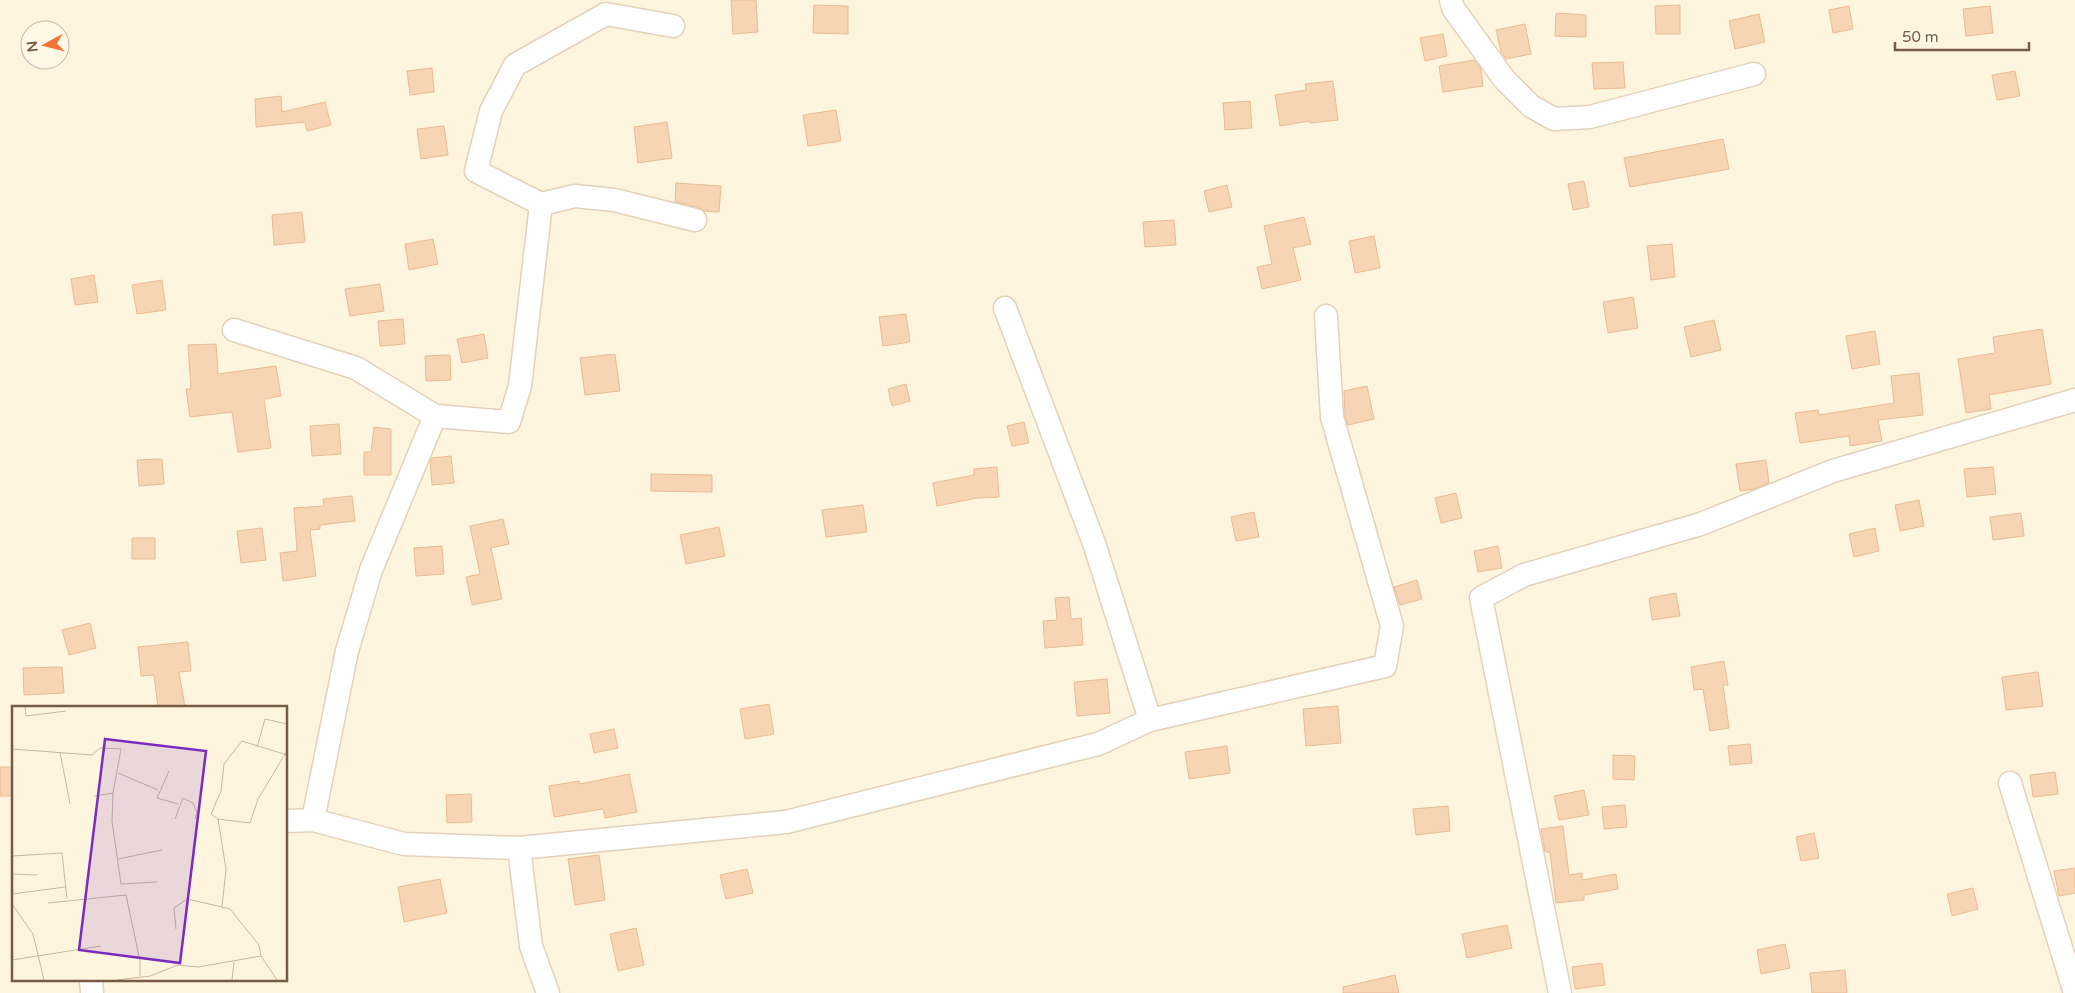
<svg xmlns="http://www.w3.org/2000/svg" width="2075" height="993" font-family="'Varela Round',sans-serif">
	<rect width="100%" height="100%" fill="#fef5df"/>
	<!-- building -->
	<path fill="#f6d4b4" stroke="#eabc93" d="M731,0H756L758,32L733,34Z
		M814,5L848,6V34L813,33Z
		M1680,5V34H1656L1655,6Z
		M1849,6L1853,29L1833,33L1829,10Z
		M1990,6L1993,33L1966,36L1963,9Z
		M1556,13L1586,15V37L1555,36Z
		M1759,14L1765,42L1735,49L1729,21Z
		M1525,24L1531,54L1506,59L1501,52L1496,30Z
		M1443,34L1447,56L1425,61L1420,38Z
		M1474,60L1481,69L1483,86L1443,92L1439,66Z
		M1623,62L1625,88L1594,89L1592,63Z
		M432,68L434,92L410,95L407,71Z
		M2015,71L2020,96L1997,100L1992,75Z
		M1333,81L1338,120L1310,123V121L1280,126L1275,95L1306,90L1305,84Z
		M281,96L282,112L325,102L331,125L307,131L305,122L256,127L255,99Z
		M1250,101L1252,128L1225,130L1223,103Z
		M836,110L841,141L808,146L803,115Z
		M667,122L672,158L638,163L634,127Z
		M444,126L448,155L421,159L417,129Z
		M1723,139L1729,169L1630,187L1624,158Z
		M1584,181L1589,207L1573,210L1568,184Z
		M676,183L721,186L719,212L704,211L698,207L675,202Z
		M1227,185L1232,207L1209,212L1204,191Z
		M302,212L305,242L274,245L272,215Z
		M1304,217L1311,244L1293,248L1301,280L1262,289L1257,267L1272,264L1264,226Z
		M1174,220L1176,245L1145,247L1143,222Z
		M1374,236L1380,268L1355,273L1349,241Z
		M433,239L438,264L409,270L405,244Z
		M1672,244L1675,277L1651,280L1647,246Z
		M94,275L98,302L75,305L71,279Z
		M162,280L166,310L137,314L132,285Z
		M380,284L384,311L350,316L345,289Z
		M1633,297L1638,328L1608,333L1603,302Z
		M906,314L910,342L883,346L879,317Z
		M403,319L405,344L380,346L378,321Z
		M1714,320L1721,350L1691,357L1684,327Z
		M2042,329L2051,384L1989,395L1991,409L1966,413L1958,359L1995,353L1993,337Z
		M1875,331L1880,364L1852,369L1846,336Z
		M484,334L488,358L462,363L457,339Z
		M216,344L218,374L276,366L281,396L264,399L271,448L238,452L232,412L190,417L186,389H191L188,345Z
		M615,354L620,391L585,395L580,358Z
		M450,355L451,380L426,381L425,356Z
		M1919,373L1923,415L1878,420L1882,441L1850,446L1849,436L1800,443L1795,413L1818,410L1819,415L1894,403L1891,376Z
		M906,384L910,401L892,406L888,389Z
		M1367,386L1374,419L1348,425L1345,415L1344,391Z
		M1024,422L1029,443L1012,446L1007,426Z
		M339,424L341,454L312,456L310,426Z
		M374,427L391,429V475H364V452H371Z
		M451,456L454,483L432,485L430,462L432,458Z
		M162,459L164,484L139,486L137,460Z
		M1766,460L1769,483L1754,489L1740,491L1736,464Z
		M997,467L999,497L977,498L937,506L933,483L974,475V469Z
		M1993,467L1996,494L1967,497L1964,469Z
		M651,474L712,475V492L651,491Z
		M1456,493L1462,518L1441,523L1435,498Z
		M352,496L355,521L320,525V529L310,530L316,576L283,581L280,553L297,551L294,508L324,506L323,499Z
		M1919,500L1924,526L1900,531L1895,505Z
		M863,505L867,532L826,537L822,510Z
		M1254,512L1259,537L1236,541L1231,517Z
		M2021,513L2024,536L1993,540L1990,517Z
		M503,519L509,544L491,548L502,599L472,605L466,577L480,574L470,526Z
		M719,527L725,556L686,564L680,535Z
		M262,528L266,560L241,563L237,531Z
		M1875,528L1879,551L1854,557L1849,534Z
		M132,538H155V559H132Z
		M442,546L444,574L416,576L414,548Z
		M1498,546L1502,568L1478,572L1474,551Z
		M1417,580L1422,599L1400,605L1394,587Z
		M1676,593L1680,616L1652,620L1649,598Z
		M1069,597L1071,619L1081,618L1083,645L1045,648L1043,621L1057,620L1055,598Z
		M90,623L96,648L69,655L62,630Z
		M188,642L191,671L179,672L185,707H158L154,675L141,676L138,647Z
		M1724,661L1728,685H1723L1729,728L1710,731L1703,689L1694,690L1691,667Z
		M62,667L64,693L24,695L23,668Z
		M2038,672L2043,706L2006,710L2002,677Z
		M1107,679L1110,713L1077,716L1074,682Z
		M769,704L774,734L745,739L740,709Z
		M1338,706L1341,743L1306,746L1303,709Z
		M614,729L618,748L594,753L590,734Z
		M1750,744L1752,763L1730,765L1728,746Z
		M1227,746L1230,773L1189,779L1185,752Z
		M1613,755L1635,756L1634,780L1613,779Z
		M0,767H14V796H0Z
		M2055,772L2058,794L2033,797L2030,775Z
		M629,774L637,812L605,818L603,809L554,817L549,786L579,781L580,784Z
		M1584,790L1589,815L1559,820L1554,796Z
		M471,794L472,822L447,823L446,795Z
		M1625,805L1627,827L1604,829L1602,807Z
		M1448,806L1450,831L1416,835L1413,809Z
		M1563,826L1569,875L1582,873V880L1616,874L1618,889L1584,895V900L1556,903L1550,852H1545L1541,829Z
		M1814,833L1819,858L1801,861L1796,837Z
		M599,855L605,900L575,905L568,859Z
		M2075,868V893L2059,896L2054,871Z
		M747,869L753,893L726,899L720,875Z
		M440,879L447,913L404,922L398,887Z
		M1973,888L1978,909L1952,916L1947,894Z
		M1507,925L1512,948L1467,958L1462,934Z
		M636,928L644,965L618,971L610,934Z
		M1785,944L1790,968L1761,974L1757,950Z
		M1602,963L1605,985L1575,989L1572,967Z
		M1845,970L1847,993H1812L1810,973Z
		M1395,975L1399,993H1343V987Z"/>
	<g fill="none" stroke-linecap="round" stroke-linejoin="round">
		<!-- minor casing -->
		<g stroke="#e3d1ba" stroke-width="25">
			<path id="minor" d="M1451,0L1453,8L1504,79L1531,106L1554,119L1590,117L1754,74
				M673,26L606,14L515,65L491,111L476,171L541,204L575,196L614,200L695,220
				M1005,308L1094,543L1150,720
				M234,330L356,368L435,416L509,422L520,386L541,204
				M2010,783L2075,993
				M313,820L347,651L371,570L435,416
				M286,821L313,820L404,844L519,848L786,822L1098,744L1150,720L1385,666L1392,626L1332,417L1326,316
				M519,848L531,946L548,993
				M91,979L92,993
				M1560,993L1481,598L1524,575L1701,524L1833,471L2075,400"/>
		</g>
		<!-- minor -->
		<use href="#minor" stroke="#fff" stroke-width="22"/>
	</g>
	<!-- overview -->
	<g transform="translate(12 706)">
		<rect width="275" height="275" fill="#fef5df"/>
		<path fill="none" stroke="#c8b7a1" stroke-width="1" d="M13,1L14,10L54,5M245,41L253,13L275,18M0,43L80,49L88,42L109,43L101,87L100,115L109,178L145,176M48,46L58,98M157,65L145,92L166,98M106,67L146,84M82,90L101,87M163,113L171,92L181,97L185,107L183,113M206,113L238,117L246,93L275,45M0,150L50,147L55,193M106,153L150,144M0,168L25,169M0,188L53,181M36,197L114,189L128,255V270M0,198L21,228L32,274M164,223L162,202L175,193L210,201M249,250L265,274M0,254L89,240M105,274L138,270L166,259L186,261L249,250L247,239L218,203L210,201L214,163L206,113L199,108L209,85L212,58L230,35L275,49M220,274L222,256"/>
		<path fill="#7b2cbf" fill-opacity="0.15" stroke="#7b2cbf" stroke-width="2.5" d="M93,33L194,45L168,257L67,244Z"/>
		<rect width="275" height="275" fill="none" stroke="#765b45" stroke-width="2.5"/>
	</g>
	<!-- north arrow -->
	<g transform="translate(45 45) rotate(263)"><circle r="24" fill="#fff8e7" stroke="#c8b9a6"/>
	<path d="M0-4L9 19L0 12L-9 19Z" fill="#f37439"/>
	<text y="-8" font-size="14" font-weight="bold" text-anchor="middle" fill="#765b45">N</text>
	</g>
	<!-- scale -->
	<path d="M1895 42v8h134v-8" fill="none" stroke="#765b45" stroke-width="2.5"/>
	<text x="1902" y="42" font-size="15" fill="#765b45" stroke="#fff8e7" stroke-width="4" paint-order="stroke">50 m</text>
</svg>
